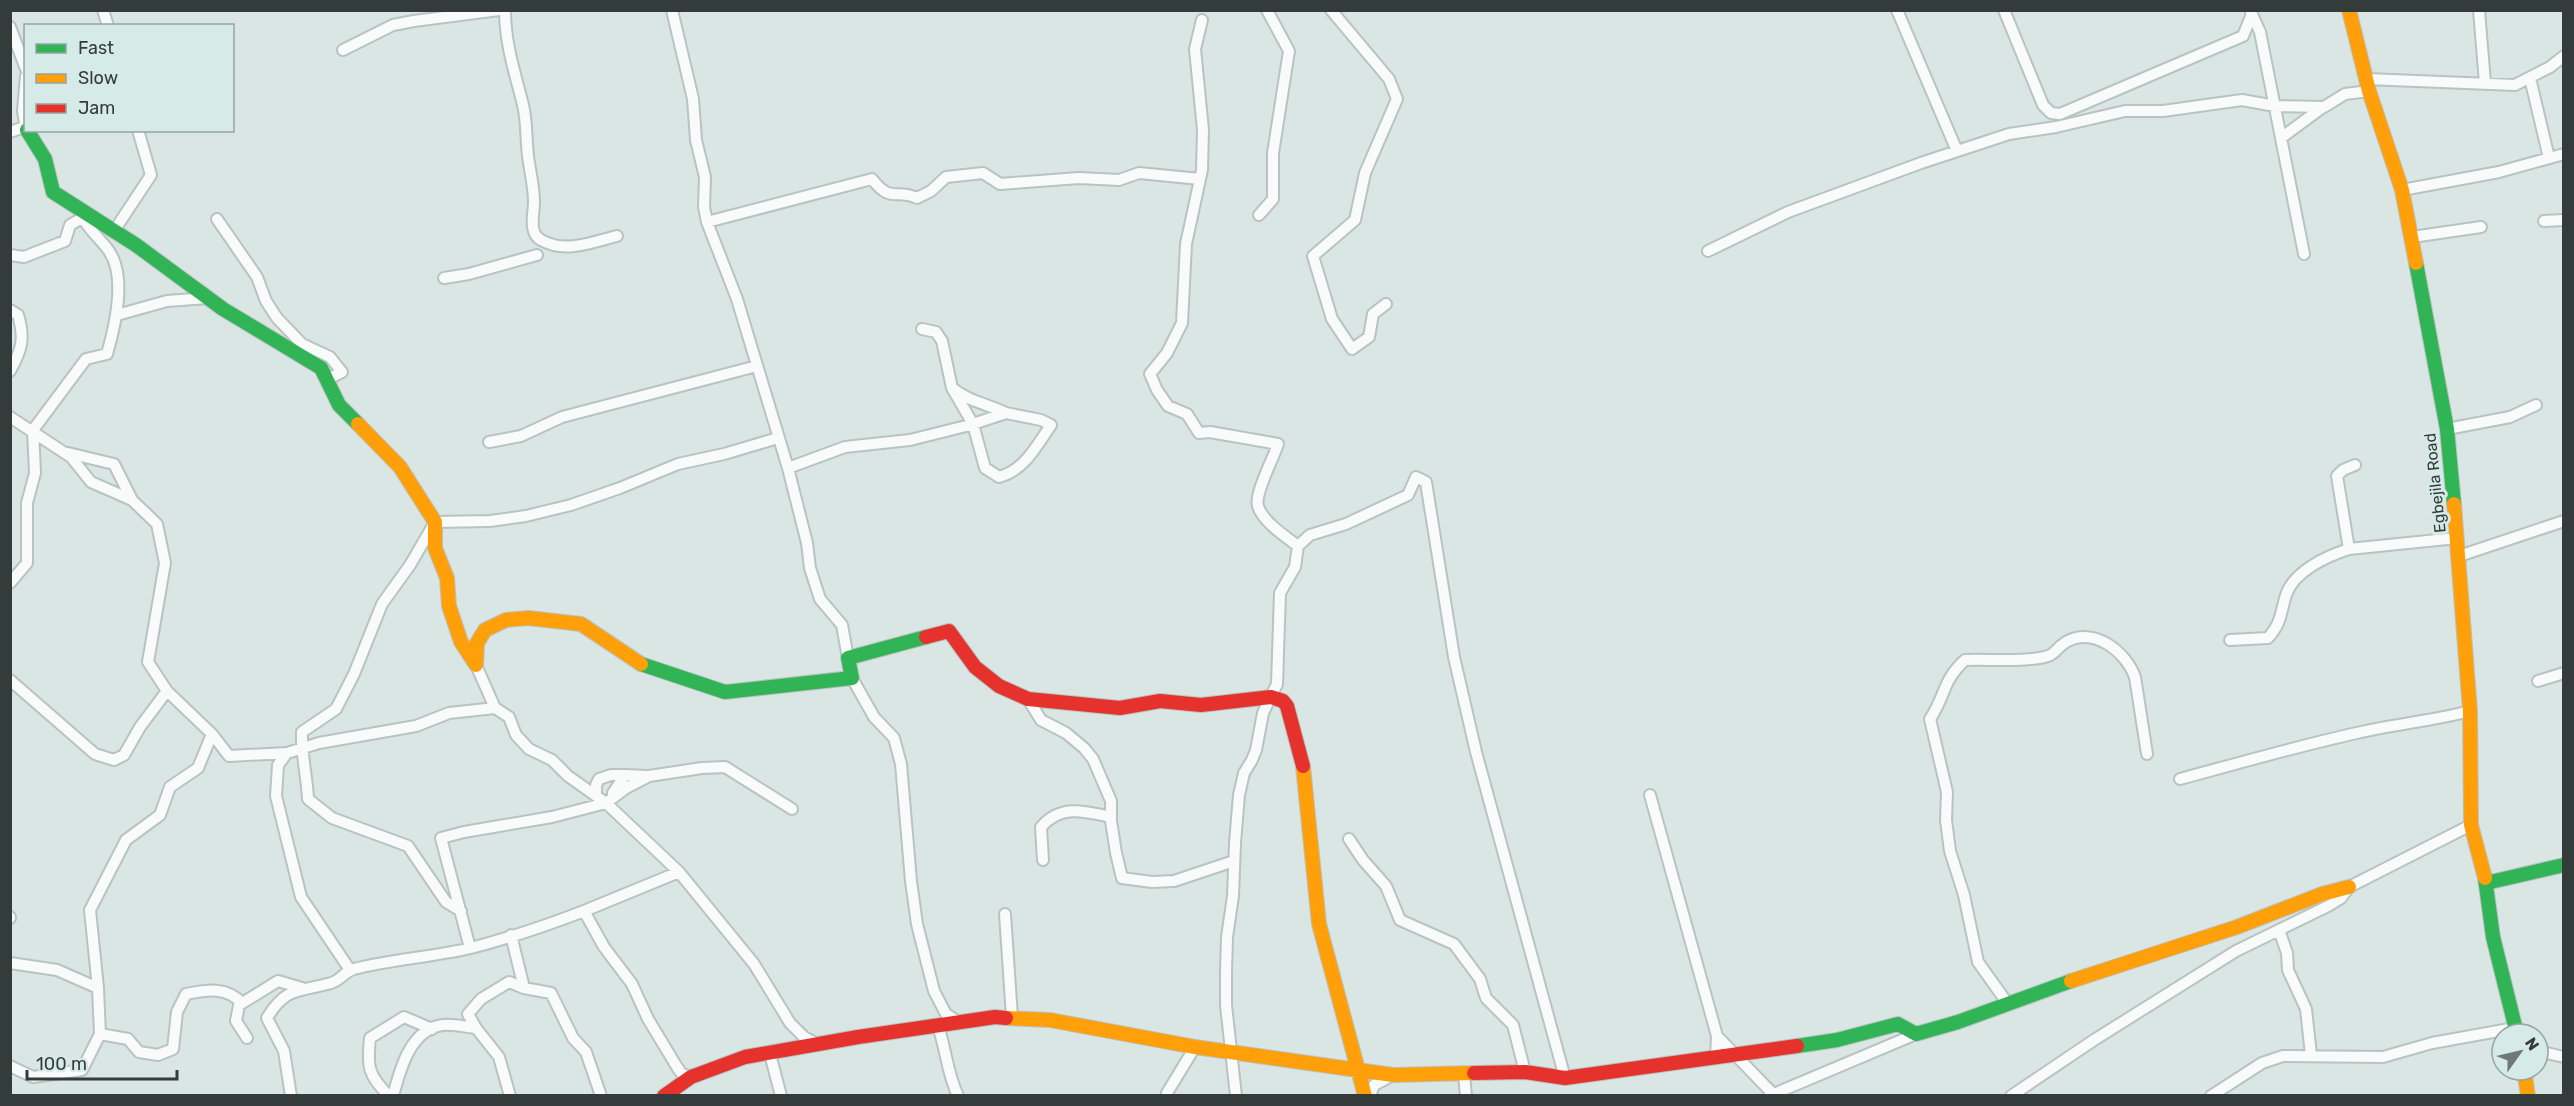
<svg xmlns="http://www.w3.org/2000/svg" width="2574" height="1106" font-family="Rubik,sans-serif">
	<rect width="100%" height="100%" fill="#dae6e4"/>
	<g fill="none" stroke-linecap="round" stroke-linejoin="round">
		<!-- street casing -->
		<g stroke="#b9c3c1" stroke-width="14">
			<path id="street" d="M103,10L108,26
				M505,10C505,44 515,73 523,105C527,121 526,139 528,156C530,172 534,186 534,202C534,213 528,233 541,240C565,254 593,242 617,236
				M672,10L693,99L696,140L705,177L704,207L707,222L737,299L788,468L807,543L810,568L820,599L842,625L848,658
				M1331,10L1389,79L1397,99L1365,173L1355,220L1313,256L1332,319L1352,349L1369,337L1373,314L1386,304
				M1897,10L1957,151
				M2004,10L2043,105L2051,113L2060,114L2243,36L2252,14
				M2479,10L2485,83
				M2251,12L2260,32L2304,254
				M1202,20L1195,49L1203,130L1202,170L1186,244L1182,323L1167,353L1150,374L1157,390L1168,406L1187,414L1199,433L1210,432L1278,444C1274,457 1254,494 1258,506C1262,521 1286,537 1298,546
				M10,27L26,69
				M343,50L393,25L414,21L499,10
				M26,76L23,111L26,129
				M2530,78L2549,158
				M2367,79L2515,85L2550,67L2564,56
				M10,132L24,127
				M2281,138L2323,107
				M2402,190L2499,172L2564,154
				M1259,215L1273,199V153L1289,51L1267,10
				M217,219L257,277L266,301L277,318L302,344L330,357L342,372L328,379
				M2544,221L2564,220
				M707,222L872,179C891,204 896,188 917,198L931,191L946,177L983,173L1000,184L1079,178L1119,180L1139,173L1200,179
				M114,231L151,175L138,130
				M2412,237L2481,227
				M1708,251L1788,212L1921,163L2009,134L2056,127L2125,111H2163L2242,100L2275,106L2324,107L2345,94L2369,91
				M10,255L24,257L65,241L70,225L82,218
				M444,278L469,274L537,255
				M10,310L18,315C25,338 22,350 10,371
				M117,315L167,301L208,298
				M922,329L936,332L942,341L952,388C968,401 987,404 1006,413
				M10,417L71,457L91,482L132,500L157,524L165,563L148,662L167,691
				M2447,429L2510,417L2536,405
				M489,442L521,436L562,417L757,366
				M68,453L114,464L132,500
				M2355,465L2343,470L2337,476L2349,549L2457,538
				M788,468L845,447L910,440L970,425L1006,413L1041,420L1051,425C1037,445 1025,470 999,477L985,468L973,424L952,388
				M2459,556L2564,521
				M10,583L27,563V503L35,473L33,430L86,359L107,354C115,326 127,277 109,251C100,238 84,226 80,210
				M2230,640L2268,638C2282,622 2280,614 2286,595C2294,571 2327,556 2349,549
				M476,665L495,708L509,717L516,735L529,749L552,760L568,776L606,803L679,872L754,964L790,1023L804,1037L817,1044
				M852,678L874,717L894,738L901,764L911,881L917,924L934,991L946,1014L957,1021
				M10,680L95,754L114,760L124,755L140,727L167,691L212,734L229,756L287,753L319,743L416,726L449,713L495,708
				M2538,681L2564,673
				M1028,699L1041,720L1066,733L1084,748L1093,759L1111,801V821L1116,853L1122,878L1152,882L1174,881L1234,861
				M287,753L278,765L276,796L301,897L350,970
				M2180,779C2239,763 2298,746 2357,733C2395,724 2432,721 2470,711
				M613,793L625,775L648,776
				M1650,795L1717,1036L1716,1057
				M596,796V785L599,779L611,775H625
				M1349,839L1363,860L1386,886L1400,920L1454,944L1480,979L1486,998L1513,1025L1525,1072
				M1043,860L1041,827C1061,804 1084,811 1111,817
				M461,911L446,902L408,846L332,818L308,799C307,776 301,754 302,732L336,709L354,674L382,604L410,565L435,522L490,521L526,516L571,505L620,488L678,464L724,454L778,438
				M584,911L679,872
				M1005,914L1012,1017
				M10,917V918
				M2279,930L2287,953L2288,970L2306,1009L2311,1055
				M511,935L524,988L551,993L573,1038L586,1052L601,1096
				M470,948L441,838L464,832L552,817L606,803L626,788L649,776L702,768L725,767L792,809
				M10,963L57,970L98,988
				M2008,1004L1978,962L1964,895L1950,851L1946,820L1947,792L1930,719C1946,695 1942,681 1965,660C1989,659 2016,662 2039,658C2058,655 2053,650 2066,642C2094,626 2126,652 2135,677L2147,754
				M938,1026C946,1049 947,1073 958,1096
				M476,1028L468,1014L481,999L509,982L524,988
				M100,1034L128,1039L139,1052L158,1055L173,1049L177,1012L186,994C207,990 226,986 242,1003
				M1717,1036L1775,1096
				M247,1038L236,1021L239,1005L278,981L302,988
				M2538,1051L2564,1057
				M770,1054L781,1096
				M10,1066L33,1077L82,1070L100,1034L98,988L90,910L126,840L160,815L170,787L198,768L212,734
				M1464,1075L1466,1096
				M1167,1093L1195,1047
				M291,1096L284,1051L267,1018C286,986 300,992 331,983C340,981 345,971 354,969C393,959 433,957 471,948C509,938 548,925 584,911L604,947L632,984L648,1019L677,1067L682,1074L691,1077
				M389,1096C368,1075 367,1067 370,1038L404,1017L432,1029
				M393,1096C400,1070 410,1029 443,1025C453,1024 466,1027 476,1028L499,1057L510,1096
				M1236,1096L1226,1005V972L1227,937L1233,896L1235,843L1239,795L1244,773L1252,760L1256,750L1263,713L1277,684L1280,593L1295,567L1298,546L1310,535L1346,524L1408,495L1416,477L1426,482L1454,657L1476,752L1565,1078
				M1370,1096L1374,1085L1393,1075
				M1769,1096L1916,1034
				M2011,1096L2094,1040L2236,951L2328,906L2341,898L2349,887L2471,825
				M2211,1096L2262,1063L2283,1056L2383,1057L2432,1043L2515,1028"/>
		</g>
		<!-- fast casing -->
		<g stroke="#b9c3c1" stroke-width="16">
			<path id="fast" d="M27,130L45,159L53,192L136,245L223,309L321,368L339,405L358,424
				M2416,263L2447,429L2454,504
				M641,664L725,692L852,678L848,658L926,637
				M2485,878L2493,937L2517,1034
				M2486,883L2564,865
				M1797,1046L1837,1040L1898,1024L1916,1034L1958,1022L2071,981"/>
		</g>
		<!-- slow casing -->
		<g stroke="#b9c3c1" stroke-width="16">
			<path id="slow" d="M2349,10L2369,91L2402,190L2416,263
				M358,424L400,467L435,522V548L447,578L449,606L461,642L476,665L477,643L485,630L506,620L528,618L581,624L641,664
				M2454,504L2470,711L2471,825L2485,878
				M1303,766L1319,924L1365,1096
				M2071,981L2237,927L2322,894L2349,887
				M1006,1018L1050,1020L1195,1047L1393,1075L1474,1073
				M2524,1070L2528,1096"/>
		</g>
		<!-- jam casing -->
		<g stroke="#b9c3c1" stroke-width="16">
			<path id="jam" d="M926,637L949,631L975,667L999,686L1028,699L1120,708L1160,701L1201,705L1271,697L1283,701L1287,706L1303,766
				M1474,1073L1525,1072L1565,1078L1797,1046
				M664,1096L691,1077L745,1057L858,1037L995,1017L1006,1018"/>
		</g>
		<!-- street -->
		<use href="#street" stroke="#f9fbfb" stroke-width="10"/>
		<!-- fast -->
		<use href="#fast" stroke="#30b455" stroke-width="14"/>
		<!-- slow -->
		<use href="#slow" stroke="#ff9f0a" stroke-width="14"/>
		<!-- jam -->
		<use href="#jam" stroke="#e5322d" stroke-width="14"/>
	</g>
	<g text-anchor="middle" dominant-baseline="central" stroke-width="6" stroke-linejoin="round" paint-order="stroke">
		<!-- street labels -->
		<g font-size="16" fill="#343c3b" stroke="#d6eae7">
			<text transform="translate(2435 483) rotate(-96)">Egbejila Road</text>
		</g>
	</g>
	<!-- border -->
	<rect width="2574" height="1106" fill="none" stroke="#343c3b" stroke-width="24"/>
	<!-- legend -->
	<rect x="24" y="24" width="210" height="108" fill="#d6eae7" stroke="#95a4a2" stroke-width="1.5"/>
	<rect x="36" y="44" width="30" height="9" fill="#30b455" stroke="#95a4a2" stroke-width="1.5"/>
	<text x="78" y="54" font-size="18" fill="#343c3b">Fast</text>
	<rect x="36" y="74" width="30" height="9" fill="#ff9f0a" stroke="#95a4a2" stroke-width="1.5"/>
	<text x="78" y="84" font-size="18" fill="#343c3b">Slow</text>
	<rect x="36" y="104" width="30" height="9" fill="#e5322d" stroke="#95a4a2" stroke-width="1.5"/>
	<text x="78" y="114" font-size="18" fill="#343c3b">Jam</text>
	<!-- north arrow -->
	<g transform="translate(2520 1052) rotate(56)"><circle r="28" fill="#d6eae7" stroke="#95a4a2" stroke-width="1.5"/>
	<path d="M0-4.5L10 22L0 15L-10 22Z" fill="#6e7876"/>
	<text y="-9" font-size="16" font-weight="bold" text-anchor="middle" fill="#343c3b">N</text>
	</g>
	<!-- scale -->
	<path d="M27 1070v9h150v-9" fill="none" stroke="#343c3b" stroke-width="3"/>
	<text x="36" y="1070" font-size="18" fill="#343c3b" stroke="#d6eae7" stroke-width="4.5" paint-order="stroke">100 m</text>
</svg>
